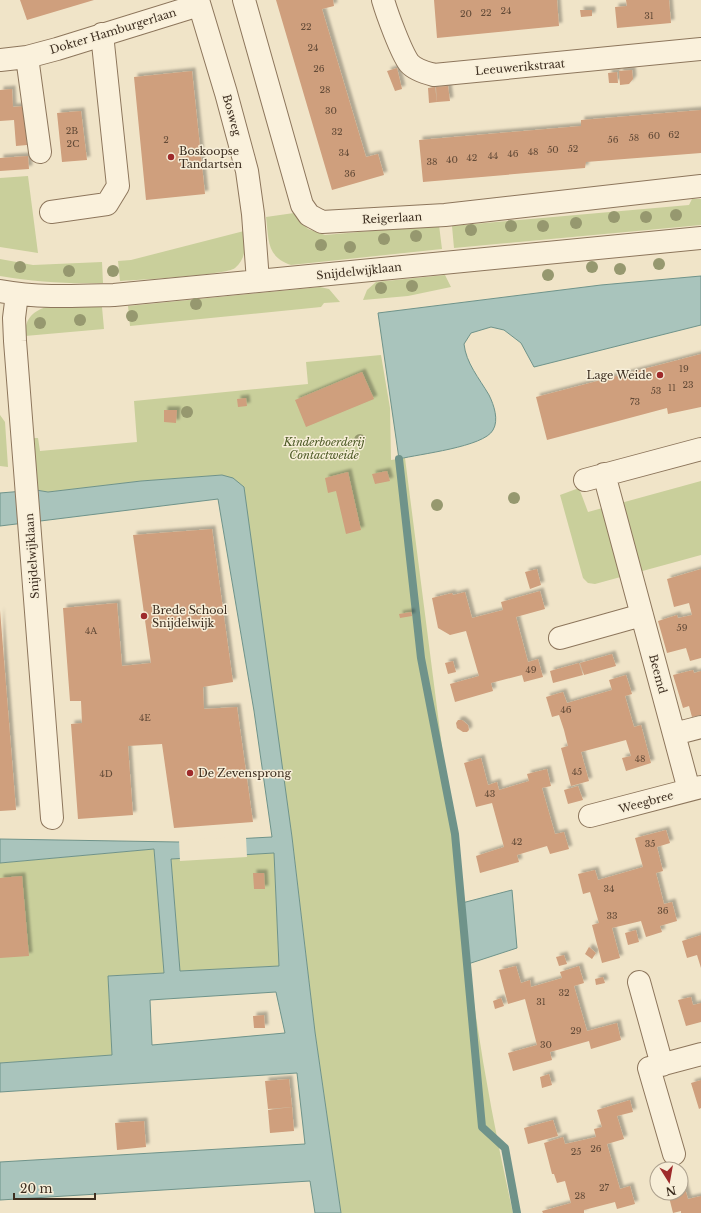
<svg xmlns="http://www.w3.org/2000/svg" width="701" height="1213" font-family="'Libre Baskerville',serif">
	<defs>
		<filter id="shadow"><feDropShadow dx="3.5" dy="-3.5" stdDeviation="1" flood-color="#0004"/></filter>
	</defs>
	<rect width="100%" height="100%" fill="#f0e4c8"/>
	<!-- green -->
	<path fill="#c9cf9b" d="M28,176L38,253L0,247V178Z
		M692,199H701V225L454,248L452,226L689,205Z
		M294,213L308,229L325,235L439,225L442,249L291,265C266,257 269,239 266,217Z
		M244,231C245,245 247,258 235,268C227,275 137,280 120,281L118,261L131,260Z
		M0,259L33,265L102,262L103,283C68,284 35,282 0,276Z
		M445,275L451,287L408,296L363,300L367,290L376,282Z
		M320,287L329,289L340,302L324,303L321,307L130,326L128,306Z
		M46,307H102L104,329L25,336C25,320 31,312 46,307Z
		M381,355L390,408L391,460L405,458L462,903C472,1007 490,1111 513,1213H341L315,1032L292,837L270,687L222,475L141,481L48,492L36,490L32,438H38L40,451L137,442L134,401L308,384L306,362Z
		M0,415L5,422L8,467L0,466Z
		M701,481V555L595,584L588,583L583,578L560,495L579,488L588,512Z
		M154,849L164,973L108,976L112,1055L0,1063V863Z
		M274,853L279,966L180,971L171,859Z"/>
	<!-- water -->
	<path fill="#a9c4bc" stroke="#6f938a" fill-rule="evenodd" d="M701,276V325L534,367L521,343L504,330L491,327L471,333L464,344C466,363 479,378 489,395C494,405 499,420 493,430C484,447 419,454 399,459L378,313L601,285Z
		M222,475L233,478L244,487L292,837L315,1032L341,1213H315L310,1181L0,1200V1162L305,1144L297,1073L0,1092V1063L112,1055L108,976L164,973L154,849L0,863V839L178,842L272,837L254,711L218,499L0,526V493L36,490L48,492L141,481ZM274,853L279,966L180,971L171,859ZM276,992L285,1033L152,1045L150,1000Z
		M512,890L517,948L468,964L462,903Z"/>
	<!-- pier -->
	<path fill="#f0e4c8" d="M246,837L247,857L180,861L179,840Z"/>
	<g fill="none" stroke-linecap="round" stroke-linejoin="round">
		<!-- stream -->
		<path stroke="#6f938a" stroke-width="8" d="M399,459L421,658L455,834L482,1127L505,1148L517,1213"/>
	</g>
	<!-- building -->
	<path fill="#cf9f7d" filter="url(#shadow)" d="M20,0H94L27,20Z
		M276,0H333L334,6L322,9L341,73L366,157L378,154L384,175L332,190Z
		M434,0H557L559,26L437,38Z
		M626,0H669L671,23L617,28L615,7L627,6Z
		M580,10H592V16L581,17Z
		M397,68L402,89L395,91L387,71Z
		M632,70L633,79L629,84L620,85L619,71Z
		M192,71L205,194L146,200L134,77Z
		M617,72L618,83H609L608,73Z
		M448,86L450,101L437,102L436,87Z
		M435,87L437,102L429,103L428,88Z
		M12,89L13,107L24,106L27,145L16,146L14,120L0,121V90Z
		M701,110V153L586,162L585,168L423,182L419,140L581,126V120Z
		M81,111L87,160L62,162L57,113Z
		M28,156L29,169L0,171V158Z
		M701,354V407L668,414L667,408L547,440L536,397Z
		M362,372L374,399L306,427L295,400Z
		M246,398L247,406L238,407L237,399Z
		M164,410H177L176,423L164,422Z
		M387,471L390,481L375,484L372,474Z
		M348,472L361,530L346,534L336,491L328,493L325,478Z
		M212,529L233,682L203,687L204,709L237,707L253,822L174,828L162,744L128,746L133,815L78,819L71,724L82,723L81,701H70L63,608L117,603L122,666L151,663L133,535Z
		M537,569L541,585L530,589L525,572Z
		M701,569V658L690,661L686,648L667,653L658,621L677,615L678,618L692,615L689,603L674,607L667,579Z
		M540,591L545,609L516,617L528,662L538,659L543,677L524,682L522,675L491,683L493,691L455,702L450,684L479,676L466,631L450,635L438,628L432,598L452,593L453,595L465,592L472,618L503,610L501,602Z
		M0,610L16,810L0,811Z
		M411,612L412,616L400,618L399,614Z
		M612,654L616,666L584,675L580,663Z
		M453,661L456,672L448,674L445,663Z
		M579,663L583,675L553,683L550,671Z
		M693,670L694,673L701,671V715L692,717L689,706L683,708L673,675Z
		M626,675L632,694L625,696L634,727L641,725L651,763L626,771L622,758L631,756L626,740L581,752L589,781L571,786L561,748L568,746L564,730L559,715L552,717L546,697L563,692L567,703L612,690L609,680Z
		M458,720H462L468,725L469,730L467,732H463L457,728L456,723Z
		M481,758L488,785L497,782L499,790L529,781L527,774L547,769L551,786L542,788L555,834L564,832L569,849L550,854L547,846L517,855L519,862L480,873L476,856L504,847L492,803L476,807L464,763Z
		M578,786L583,800L568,804L564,790Z
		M666,830L670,843L657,847L663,871L656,873L664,904L672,902L677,921L660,926L662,932L646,937L641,921L612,928L620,958L602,963L592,925L599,923L590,892L583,894L578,874L595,870L598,880L643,867L635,838Z
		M253,873H264L265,889H254Z
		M22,876L29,956L0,958V878Z
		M636,930L639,942L628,945L625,933Z
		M701,935V968L697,955L687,958L682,941Z
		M589,947L596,953L592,959L585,954Z
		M564,955L567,964L559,966L556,957Z
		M516,966L521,983L530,980L531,987L562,978L560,972L579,966L584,983L574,986L587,1031L617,1023L621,1040L591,1049L589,1041L550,1052L552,1060L513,1071L508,1053L537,1045L525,999L508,1004L499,970Z
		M603,977L605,983L596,985L595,979Z
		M691,997L693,1005L701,1003V1022L686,1026L678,1000Z
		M501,998L504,1006L495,1009L493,1001Z
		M264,1015L265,1028H254L253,1016Z
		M549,1074L552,1085L542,1088L540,1077Z
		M289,1079L292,1107L268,1109L265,1081Z
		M701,1080V1108L699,1109L691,1083Z
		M630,1100L633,1112L617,1116L624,1139L607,1144L620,1189L630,1186L635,1204L617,1209L615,1202L584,1210V1213H543L542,1211L571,1203L565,1181L557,1183L554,1174H552L544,1143L563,1137L565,1144L596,1137L594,1129L602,1127L597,1110Z
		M292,1107L294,1131L270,1133L268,1110Z
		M553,1120L558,1136L528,1144L524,1128Z
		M144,1121L146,1147L117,1150L115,1123Z
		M681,1175L688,1199L701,1196V1213H681V1211L673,1213L668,1193H681Z"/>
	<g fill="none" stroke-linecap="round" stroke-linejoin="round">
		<!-- minor casing -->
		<g stroke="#8d765c" stroke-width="24">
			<path id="minor" d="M198,0L226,93L247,171L253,214L258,281
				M244,0L302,205L309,215L322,222L445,215L701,186
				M383,0C387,14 401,52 409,63C415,70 426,73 434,75L701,49
				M27,57L40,152
				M0,60L27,57L57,49L199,5
				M51,212L107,204L118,186L102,34
				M0,291C38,298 76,296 114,295L701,238
				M17,294L14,318L15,341L52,818
				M604,474L689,790
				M585,480L701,449
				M560,638L642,615
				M674,734L701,727
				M590,816L701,787
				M639,982L662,1065
				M674,1154L649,1068L701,1054"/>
		</g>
		<!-- minor -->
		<use href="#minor" stroke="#faf1dc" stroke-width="22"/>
	</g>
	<!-- trees -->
	<g fill="#96986f">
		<circle cx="676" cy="215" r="6"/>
		<circle cx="614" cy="217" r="6"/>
		<circle cx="646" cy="217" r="6"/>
		<circle cx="576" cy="223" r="6"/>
		<circle cx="511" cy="226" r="6"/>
		<circle cx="543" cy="226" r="6"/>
		<circle cx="471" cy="230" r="6"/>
		<circle cx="416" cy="236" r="6"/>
		<circle cx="384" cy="239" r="6"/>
		<circle cx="321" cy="245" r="6"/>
		<circle cx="350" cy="247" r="6"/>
		<circle cx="659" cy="264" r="6"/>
		<circle cx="20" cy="267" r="6"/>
		<circle cx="592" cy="267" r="6"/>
		<circle cx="620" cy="269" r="6"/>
		<circle cx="69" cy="271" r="6"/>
		<circle cx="113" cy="271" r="6"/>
		<circle cx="548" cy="275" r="6"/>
		<circle cx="412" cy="286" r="6"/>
		<circle cx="381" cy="288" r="6"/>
		<circle cx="196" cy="304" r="6"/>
		<circle cx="132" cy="316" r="6"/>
		<circle cx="80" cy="320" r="6"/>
		<circle cx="40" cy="323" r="6"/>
		<circle cx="187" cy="412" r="6"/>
		<circle cx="360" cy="440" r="6"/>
		<circle cx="514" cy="498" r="6"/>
		<circle cx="437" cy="505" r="6"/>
	</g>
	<!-- markers -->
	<g fill="#9e2a2b" stroke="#f7eed8" stroke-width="1.5">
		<circle cx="171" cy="157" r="4"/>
		<circle cx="660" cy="375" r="4"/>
		<circle cx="144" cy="616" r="4"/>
		<circle cx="190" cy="773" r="4"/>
	</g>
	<g text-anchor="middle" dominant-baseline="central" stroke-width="3" stroke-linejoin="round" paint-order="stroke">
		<!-- number labels -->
		<g font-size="9" fill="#624a37">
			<text x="506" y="10">24</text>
			<text x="486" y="12">22</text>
			<text x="466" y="13">20</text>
			<text x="649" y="15">31</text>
			<text x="306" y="26">22</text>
			<text x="313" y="47">24</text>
			<text x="319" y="68">26</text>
			<text x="325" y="89">28</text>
			<text x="331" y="110">30</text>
			<text x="72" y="130">2B</text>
			<text x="337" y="131">32</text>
			<text x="674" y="134">62</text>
			<text x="654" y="135">60</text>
			<text x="634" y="137">58</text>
			<text x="166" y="139">2</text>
			<text x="613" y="139">56</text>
			<text x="73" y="143">2C</text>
			<text x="573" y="148">52</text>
			<text x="553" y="149">50</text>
			<text x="533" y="151">48</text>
			<text x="344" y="152">34</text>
			<text x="513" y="153">46</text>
			<text x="493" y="155">44</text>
			<text x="472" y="157">42</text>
			<text x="452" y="159">40</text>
			<text x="432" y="161">38</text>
			<text x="350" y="173">36</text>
			<text x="684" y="368">19</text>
			<text x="688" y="384">23</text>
			<text x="672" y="387">11</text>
			<text x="656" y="390">53</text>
			<text x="635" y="401">73</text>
			<text x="682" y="627">59</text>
			<text x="91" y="630">4A</text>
			<text x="531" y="669">49</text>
			<text x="566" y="709">46</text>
			<text x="145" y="717">4E</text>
			<text x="640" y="758">48</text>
			<text x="577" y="771">45</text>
			<text x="106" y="773">4D</text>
			<text x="490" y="793">43</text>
			<text x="517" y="841">42</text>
			<text x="650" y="843">35</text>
			<text x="609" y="888">34</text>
			<text x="663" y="910">36</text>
			<text x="612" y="915">33</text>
			<text x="564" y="992">32</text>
			<text x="541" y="1001">31</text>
			<text x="576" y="1030">29</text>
			<text x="546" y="1044">30</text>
			<text x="596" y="1148">26</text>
			<text x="576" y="1151">25</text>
			<text x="604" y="1187">27</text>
			<text x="580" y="1195">28</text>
		</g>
		<!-- street labels -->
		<g font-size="11" fill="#3d2e20" stroke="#f7eed8">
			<text transform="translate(113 31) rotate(-17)">Dokter Hamburgerlaan</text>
			<text transform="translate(520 67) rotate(-5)">Leeuwerikstraat</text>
			<text transform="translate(232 115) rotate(75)">Bosweg</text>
			<text transform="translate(392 218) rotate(-3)">Reigerlaan</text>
			<text transform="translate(359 271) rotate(-6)">Snijdelwijklaan</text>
			<text transform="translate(32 556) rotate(-94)">Snijdelwijklaan</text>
			<text transform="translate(658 674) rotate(75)">Beemd</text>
			<text transform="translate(646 802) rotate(-15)">Weegbree</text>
		</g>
		<!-- poi labels -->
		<g font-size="11" fill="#3d2e20" stroke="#f7eed8" text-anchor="start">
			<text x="179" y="151">Boskoopse<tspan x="179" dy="13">Tandartsen</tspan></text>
			<text x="652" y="375" text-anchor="end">Lage Weide</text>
			<text x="152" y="610">Brede School<tspan x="152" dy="13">Snijdelwijk</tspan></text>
			<text x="198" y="773">De Zevensprong</text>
		</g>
		<!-- park labels -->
		<g font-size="11" font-style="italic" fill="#4d5a26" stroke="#f7eed8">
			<text x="324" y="442">Kinderboerderij<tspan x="324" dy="13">Contactweide</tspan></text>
		</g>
	</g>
	<!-- north arrow -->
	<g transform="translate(669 1181) rotate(169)"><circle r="19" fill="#f7eed8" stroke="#ada18e"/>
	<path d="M0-3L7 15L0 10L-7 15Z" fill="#9e2a2b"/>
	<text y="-6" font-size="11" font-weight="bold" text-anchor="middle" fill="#3d2e20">N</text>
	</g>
	<!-- scale -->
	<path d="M14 1193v6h81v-6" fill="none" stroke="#3d2e20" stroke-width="2"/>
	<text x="20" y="1193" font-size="12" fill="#3d2e20" stroke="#f7eed8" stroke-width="3" paint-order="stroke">20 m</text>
</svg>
